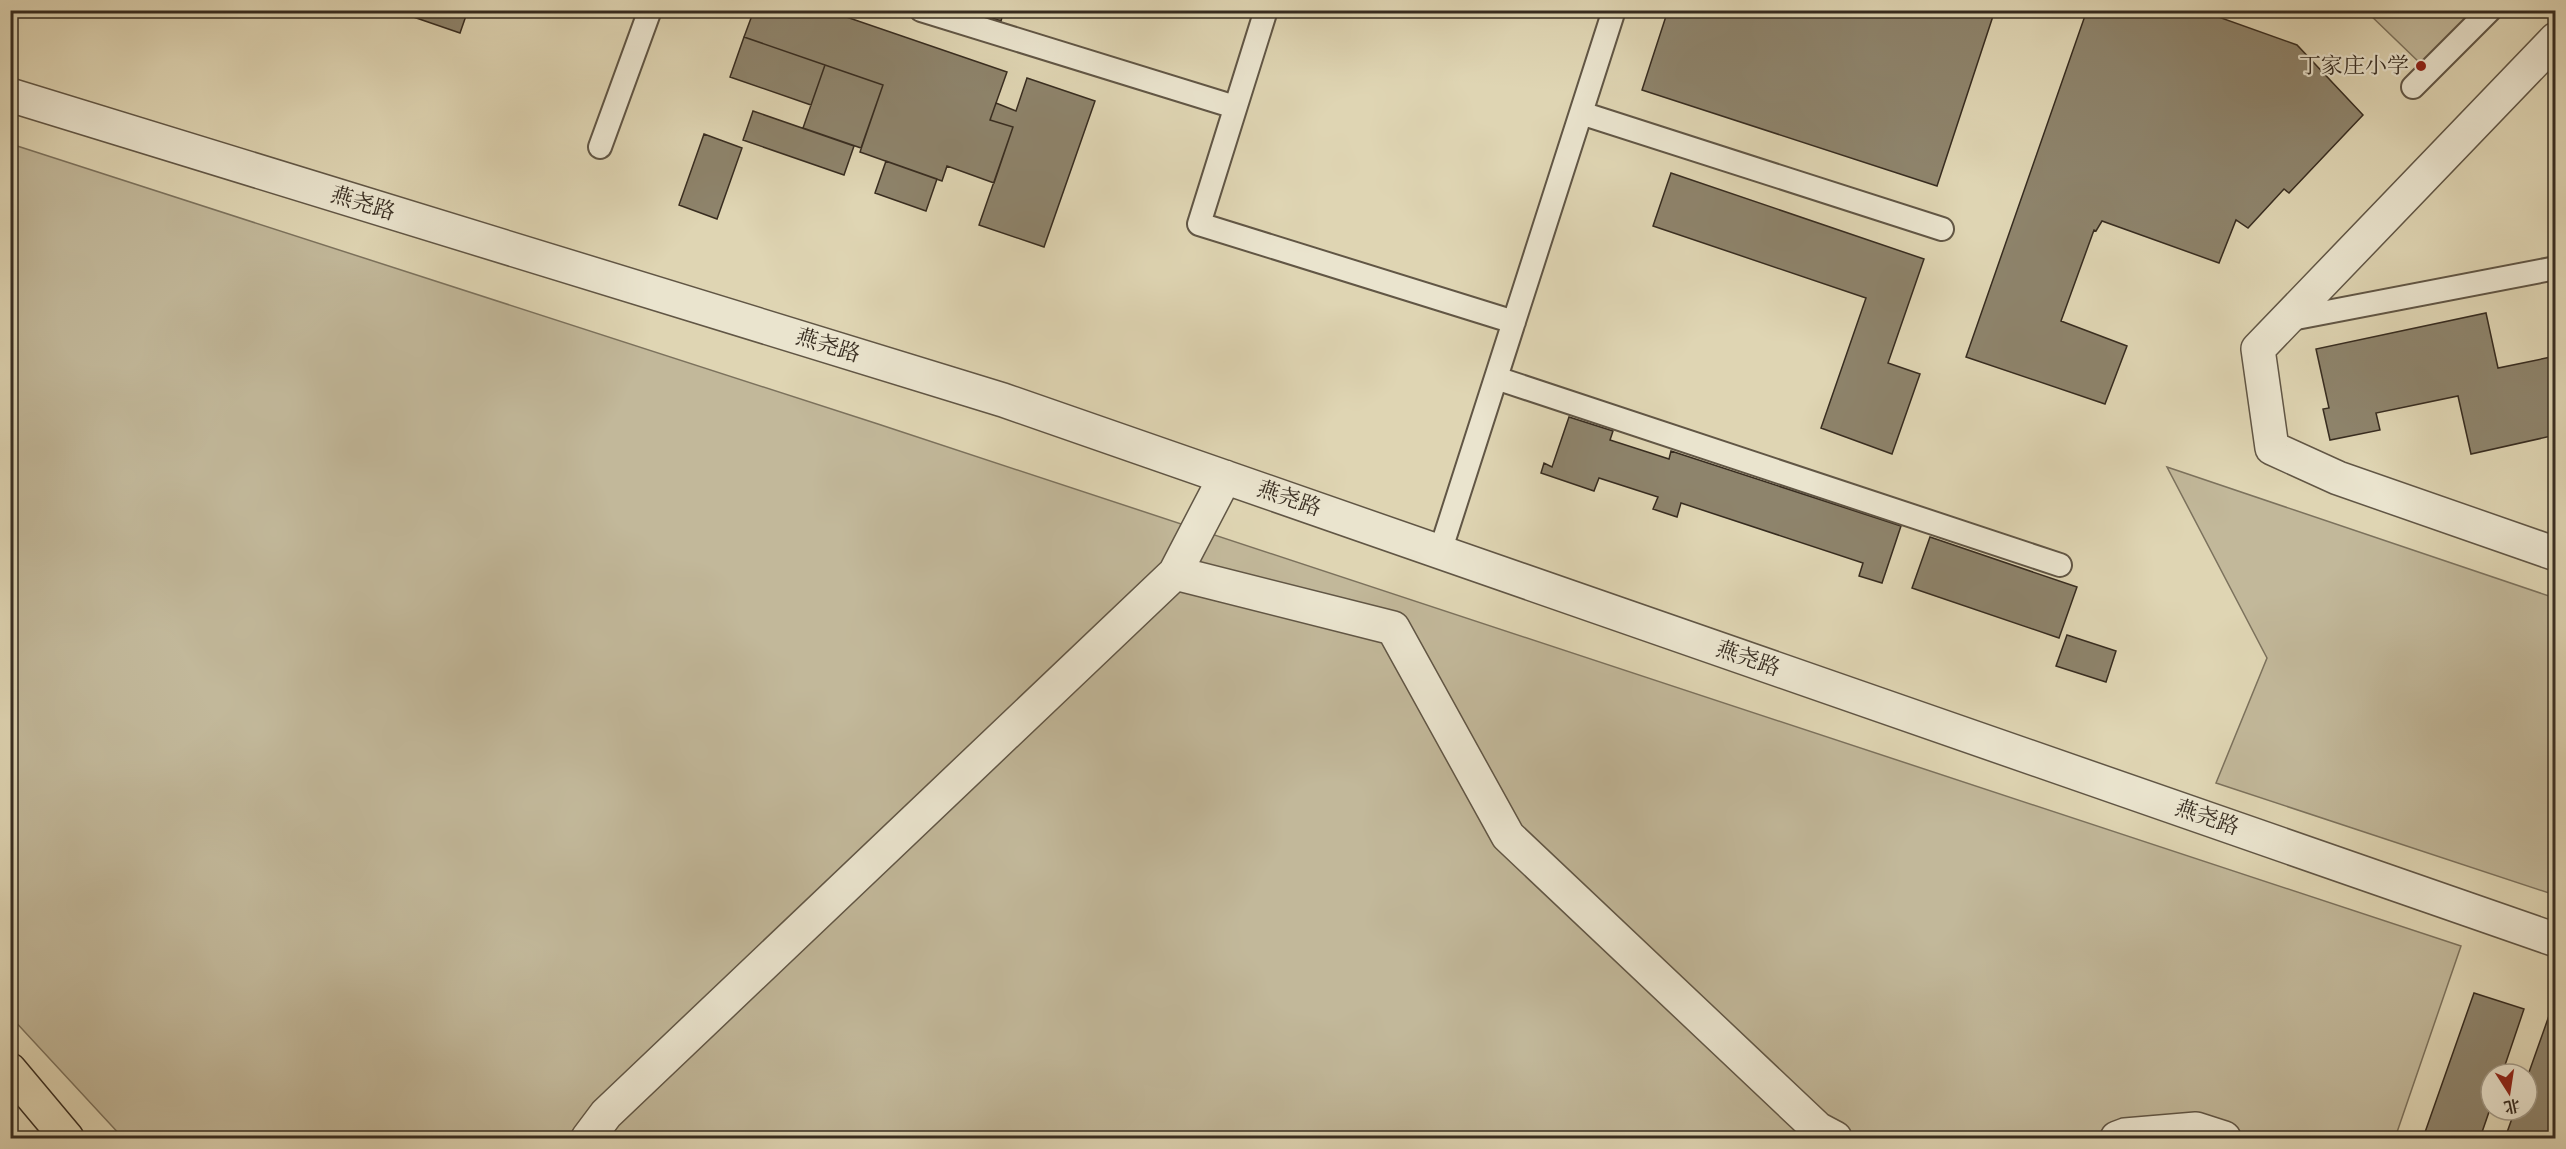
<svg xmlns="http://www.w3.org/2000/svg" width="2566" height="1149" font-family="'Libre Bodoni','Noto Serif SC',serif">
	<rect width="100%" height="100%" fill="#dfd5b3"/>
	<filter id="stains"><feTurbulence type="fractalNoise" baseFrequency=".00333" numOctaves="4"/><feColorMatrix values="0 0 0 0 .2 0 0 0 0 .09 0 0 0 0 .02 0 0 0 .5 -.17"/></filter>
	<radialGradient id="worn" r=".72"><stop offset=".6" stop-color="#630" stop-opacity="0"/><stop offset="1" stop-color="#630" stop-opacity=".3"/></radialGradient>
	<!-- green -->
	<path fill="#c2b89a" stroke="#7c725d" stroke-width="1.5" d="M2366,11H2477L2423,66Z
		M11,144L878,424L2461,946L2395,1138H123L11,1017Z
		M2167,467L2555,598V895L2216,783L2267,658Z"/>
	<!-- building -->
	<path fill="#8e846c" stroke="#372c20" stroke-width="1.5" d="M393,10H468L460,33Z
		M754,10H826L1007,72L990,120L1013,127L994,183L947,166L942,181L860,152L883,85L744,37Z
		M968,10H1004L1001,21Z
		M1668,10H1995L1937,186L1642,90Z
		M2087,10H2199L2297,45L2363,115L2289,193L2284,189L2248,228L2236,220L2219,263L2102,221L2096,231L2094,230L2061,321L2127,346L2105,404L1966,357Z
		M744,37L825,65L811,105L730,77Z
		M825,65L883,85L861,148L803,128Z
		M1027,78L1095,101L1044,247L979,225L1013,127L990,120L996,103L1016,111Z
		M753,111L854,146L844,175L743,140Z
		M704,134L742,148L717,219L679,205Z
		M886,161L937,179L926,211L875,193Z
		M1671,173L1924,259L1888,363L1920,374L1892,454L1821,428L1866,298L1653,226Z
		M2486,313L2498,368L2556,356V435L2471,454L2458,396L2376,413L2380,430L2330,440L2323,409L2329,408L2316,349Z
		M1569,417L1613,431L1610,440L1669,459L1671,451L1901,526L1882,583L1859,576L1863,563L1681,503L1677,517L1653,509L1658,497L1599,478L1594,491L1541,473L1544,463L1552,467Z
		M1930,537L2077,587L2059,638L1912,588Z
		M2067,635L2116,651L2106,682L2056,666Z
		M2474,993L2524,1009L2502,1074H2491V1106L2480,1138H2423Z
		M2551,1010L2556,1012V1138H2505L2515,1110H2527V1078Z"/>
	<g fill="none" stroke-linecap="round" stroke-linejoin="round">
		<!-- service casing -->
		<g stroke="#615645" stroke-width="26">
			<path id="service" d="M921,10L1235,107
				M1266,10L1199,224L1514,322
				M2413,87L2490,10
				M1581,113L1942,229
				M600,147L650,10
				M2286,320L2556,268
				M1496,378L2060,565
				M1440,552L1614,10"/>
		</g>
		<!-- minor casing -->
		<g stroke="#615645" stroke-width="36">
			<path id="minor" d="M2556,39L2258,349L2272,448L2338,478L2556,554
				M10,95L1003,400L2556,940
				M1175,573L1393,628L1508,836L1818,1129L1835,1138
				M588,1138L606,1114L1175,573L1225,477
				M2117,1138L2125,1135L2196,1129L2224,1138"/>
		</g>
		<!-- motorway casing -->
		<g stroke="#372c20" stroke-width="36">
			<path id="motorway" d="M10,1070L67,1138"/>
		</g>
		<!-- service -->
		<use href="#service" stroke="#eae4ce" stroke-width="22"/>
		<!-- minor -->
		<use href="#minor" stroke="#eae4ce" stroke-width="33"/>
		<!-- motorway -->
		<use href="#motorway" stroke="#dfd5b3" stroke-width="33"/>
	</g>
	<!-- markers -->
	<circle fill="#8f2418" stroke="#eae4ce" stroke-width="2" cx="2421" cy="66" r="6"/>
	<g text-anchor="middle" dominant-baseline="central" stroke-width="4.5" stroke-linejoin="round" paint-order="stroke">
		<!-- poi labels -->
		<g font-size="22" fill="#372c20" stroke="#eae4ce" text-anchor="end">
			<text x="2409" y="66">丁家庄小学</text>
		</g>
		<!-- street labels -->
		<g font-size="22" fill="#372c20" stroke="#eae4ce">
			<text transform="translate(363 204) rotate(17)">燕尧路</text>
			<text transform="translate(828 346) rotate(17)">燕尧路</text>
			<text transform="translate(1289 499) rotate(19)">燕尧路</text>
			<text transform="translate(1748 659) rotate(19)">燕尧路</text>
			<text transform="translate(2207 818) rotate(19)">燕尧路</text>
		</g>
	</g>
	<!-- margin -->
	<rect width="2566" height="1149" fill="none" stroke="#dfd5b3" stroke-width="36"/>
	<rect x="12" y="12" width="2542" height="1125" fill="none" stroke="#372c20" stroke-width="3"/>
	<rect x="18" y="18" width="2530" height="1113" fill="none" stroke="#372c20" stroke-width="1.5"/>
	<!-- north arrow -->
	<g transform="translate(2509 1092) rotate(168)"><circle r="28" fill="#eae4ce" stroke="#a29a88" stroke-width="1.5"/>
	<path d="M0-4.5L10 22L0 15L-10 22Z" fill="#8f2418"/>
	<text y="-9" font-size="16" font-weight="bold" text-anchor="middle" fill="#372c20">北</text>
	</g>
	<rect width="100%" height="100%" filter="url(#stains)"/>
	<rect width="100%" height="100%" fill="url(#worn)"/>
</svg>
